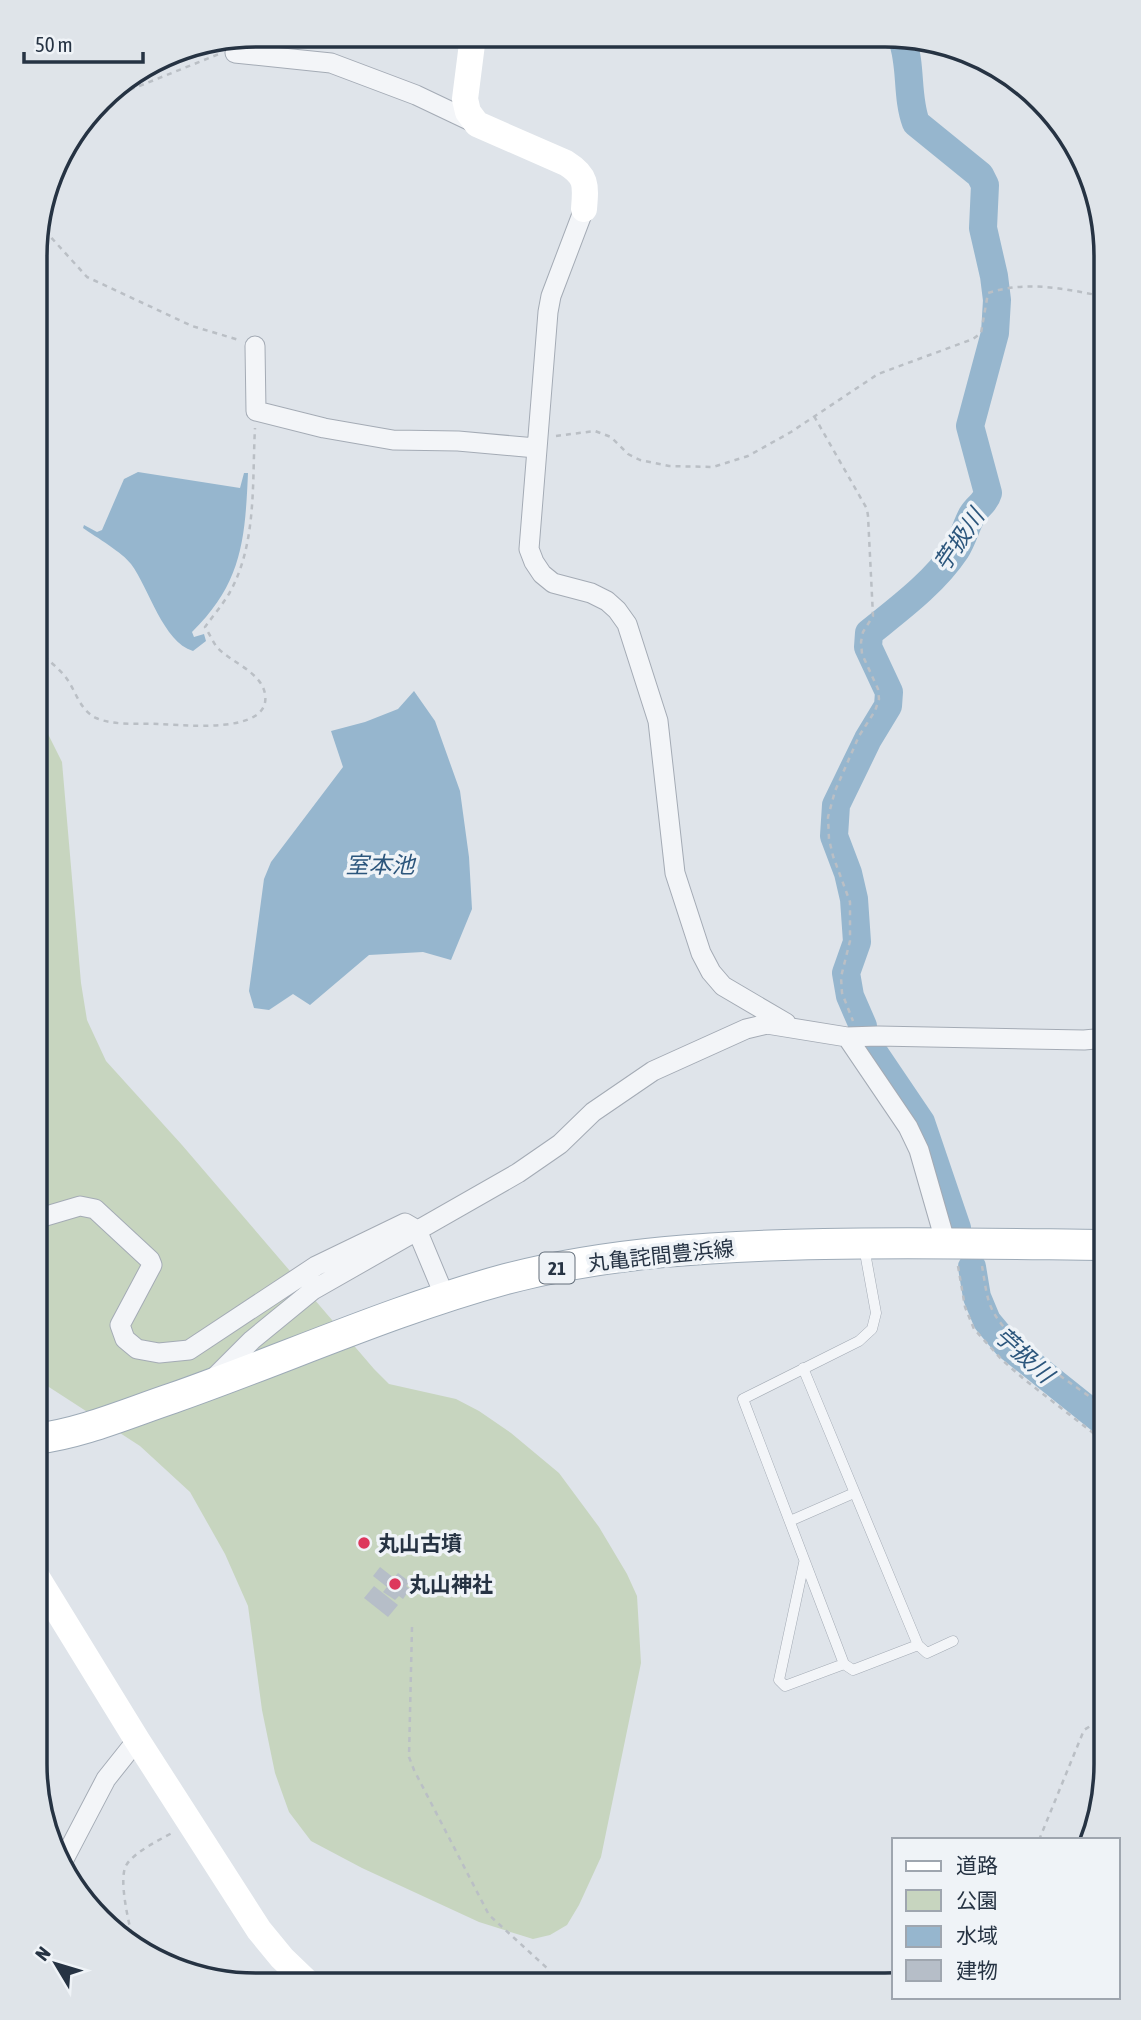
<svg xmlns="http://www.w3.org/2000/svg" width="1141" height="2020" font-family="'Asap Condensed','Noto Sans JP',sans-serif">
	<rect width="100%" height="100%" fill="#dfe4ea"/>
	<!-- green -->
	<path fill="#c7d5bf" d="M36,720L45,728L62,762L81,983L87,1020L106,1061L182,1145L374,1369L389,1384L456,1399L479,1411L511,1433L559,1473L599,1527L627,1574L637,1596L641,1663L601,1857L579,1905L567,1925L550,1935L533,1939L479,1922L362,1868L311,1841L289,1812L275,1773L262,1710L248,1606L225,1554L190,1492L140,1446L35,1378Z"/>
	<!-- water -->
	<path fill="#96b6ce" d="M138,472L240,488L244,473H248C245,540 242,583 192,632L194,637L204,634L206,641L193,651C163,642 149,588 131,564C123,553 96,537 83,528L84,525L97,532L102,530L124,479Z
		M414,691L435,721L460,791L469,857L472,909L451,960L423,952L369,955L310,1005L293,994L269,1010L254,1008L249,991L264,879L271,862L343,767L331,731L365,722L398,709Z"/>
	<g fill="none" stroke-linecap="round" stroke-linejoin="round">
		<!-- river -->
		<path stroke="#96b6ce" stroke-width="28" d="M863,1026L850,996L846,973L857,942L854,899L848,873L834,836L836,805L868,739L888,706L889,692L868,647L869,633C900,608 934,583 956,550C963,539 966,526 972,515C977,506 985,504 988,493L970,426L995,333L997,300L994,276L983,228L985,185L980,175L916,123C906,96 912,66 902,39
			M873,1051L921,1122L957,1228
			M972,1267L977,1297L987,1321L1007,1345L1106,1424"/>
	</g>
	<!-- building -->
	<path fill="#b6bec8" d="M380,1567L394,1578L398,1573L410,1582L406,1586L410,1589L403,1599L399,1596L395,1600L383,1592L387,1587L373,1576Z
		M374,1586L398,1605L388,1617L364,1598Z"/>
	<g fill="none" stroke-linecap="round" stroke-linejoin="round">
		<!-- lane casing -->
		<g stroke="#a4abb5" stroke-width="11">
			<path id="lane" d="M864,1247L876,1313L872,1329L859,1341L743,1399L844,1664L853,1670L918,1645L927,1653L953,1641
				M803,1368L918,1645
				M790,1521L854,1493
				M804,1563L779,1680L785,1686L844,1664"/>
		</g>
		<!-- street casing -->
		<g stroke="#a4abb5" stroke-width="21">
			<path id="street" d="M235,53L331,63L416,95L477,124
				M584,209L551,296L548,312L529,549L534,562L542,574L553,583L591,593L607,601L617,610L627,624L658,721L675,873L701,953L711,972L723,986L786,1023
				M255,346L256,411L324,428L393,440L458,441L536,448
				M847,1037L908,1127L919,1150L946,1244
				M36,1219L80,1206L95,1209L150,1260L152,1265L120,1325L125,1339L137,1349L159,1353L189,1350L316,1266L405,1223L417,1230L445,1297
				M214,1378L252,1340L313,1290L518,1173L560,1144L593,1112L653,1071L746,1029L767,1024L847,1037L878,1036L1084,1040L1106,1038
				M62,1863L106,1779L137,1740"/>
		</g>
		<!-- primary casing -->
		<g stroke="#9daab7" stroke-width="32">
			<path id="primary" d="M35,1439C83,1433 128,1413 173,1398C284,1359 392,1310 506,1279C609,1252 717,1246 824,1244C918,1242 1012,1244 1106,1245"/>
		</g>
		<!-- path -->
		<path stroke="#babfc5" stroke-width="2.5" stroke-dasharray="5 5" stroke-linecap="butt" d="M102,101L219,54
			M38,223L87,277L192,326L239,340
			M814,416L867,509L868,516L873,616L863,632L861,642L862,654L878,689L879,699L875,711L859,736L835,791L828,817L829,839L833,856L850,902V941L841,977L842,993L853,1021
			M556,436L595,431L611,437L628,454L640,460L669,466L713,467L748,456L791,432L878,374L973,339L981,333L988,293C1028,280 1066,289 1106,297
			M36,650C46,658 56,666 64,675C76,689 78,709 96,718C114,726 139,723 159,724C183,725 272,735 265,694C261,671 229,662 216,646C212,640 209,633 205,627C213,616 223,604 230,592C257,543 252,482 255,428
			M958,1266L965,1307L974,1329L1002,1360L1025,1380L1106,1443
			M982,1266C985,1281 986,1300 994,1313C1012,1346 1074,1385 1106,1408
			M412,1627L409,1757L414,1770L489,1915L548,1969V1984
			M1039,1840L1084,1730L1106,1716
			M134,1944C130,1928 117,1877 127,1864C135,1852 159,1840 172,1833"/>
		<!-- lane -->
		<use href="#lane" stroke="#f3f5f8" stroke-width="10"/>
		<!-- street -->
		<use href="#street" stroke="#f3f5f8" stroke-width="19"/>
		<!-- secondary -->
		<path stroke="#fff" stroke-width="26" d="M473,36L465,99L468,112L477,124L566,163C587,176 586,185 584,209
			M35,1574L137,1740L259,1930L282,1958L308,1983"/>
		<!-- primary -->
		<use href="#primary" stroke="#fff" stroke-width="30"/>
	</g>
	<!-- markers -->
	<g fill="#dd375c" stroke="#eff3f7" stroke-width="2.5">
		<circle cx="364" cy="1543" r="7"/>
		<circle cx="395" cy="1584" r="7"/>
	</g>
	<g text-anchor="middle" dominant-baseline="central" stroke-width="7" stroke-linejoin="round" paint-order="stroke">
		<!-- shield labels -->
		<rect fill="#eff3f7" stroke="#626d79" stroke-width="2" x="539.5" y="1252.5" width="35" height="31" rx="5"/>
		<g font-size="19" font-weight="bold" fill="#263343">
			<text x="557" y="1268">21</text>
		</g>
		<!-- street labels -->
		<g font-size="21" fill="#263343" stroke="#eff3f7">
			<text transform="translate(661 1255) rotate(-6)">丸亀詫間豊浜線</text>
		</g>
		<!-- poi labels -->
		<g font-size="21" font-weight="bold" fill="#263343" stroke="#eff3f7" text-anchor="start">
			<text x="378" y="1543">丸山古墳</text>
			<text x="409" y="1584">丸山神社</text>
		</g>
		<!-- water labels -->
		<g font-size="23" font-style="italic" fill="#2c567c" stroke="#eff3f7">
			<text transform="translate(959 540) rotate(-56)">苧扱川</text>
			<text x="380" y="865">室本池</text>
			<text transform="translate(1024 1355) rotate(42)">苧扱川</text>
		</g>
	</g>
	<!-- crop -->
	<path d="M0 0H1141V2020H0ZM256 47H885A209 209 0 0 1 1094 256V1764A209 209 0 0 1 885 1973H256A209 209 0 0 1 47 1764V256A209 209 0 0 1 256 47Z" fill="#dfe4e9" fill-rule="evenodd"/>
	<path fill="none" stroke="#263343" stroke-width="3.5" d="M256 47H885A209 209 0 0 1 1094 256V1764A209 209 0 0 1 885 1973H256A209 209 0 0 1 47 1764V256A209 209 0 0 1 256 47Z"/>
	<!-- legend -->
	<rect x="892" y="1838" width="228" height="161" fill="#eff3f7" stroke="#9fa6af" stroke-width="2"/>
	<rect x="906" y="1861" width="35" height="10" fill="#ffffff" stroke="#9fa6af" stroke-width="2"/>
	<text x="956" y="1873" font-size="21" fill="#263343">道路</text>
	<rect x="906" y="1890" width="35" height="21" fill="#c7d5bf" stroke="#9fa6af" stroke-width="2"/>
	<text x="956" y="1908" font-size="21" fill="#263343">公園</text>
	<rect x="906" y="1926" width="35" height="21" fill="#96b6ce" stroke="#9fa6af" stroke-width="2"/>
	<text x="956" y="1943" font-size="21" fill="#263343">水域</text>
	<rect x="906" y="1960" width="35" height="21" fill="#b6bec8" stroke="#9fa6af" stroke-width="2"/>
	<text x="956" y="1978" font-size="21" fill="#263343">建物</text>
	<!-- north arrow -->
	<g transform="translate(56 1964) rotate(308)" stroke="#eff3f7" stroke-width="5" paint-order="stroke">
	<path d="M0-5L12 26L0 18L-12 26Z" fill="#263343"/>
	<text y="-10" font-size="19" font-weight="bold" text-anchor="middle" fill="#263343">N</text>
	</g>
	<!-- scale -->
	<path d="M24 52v10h119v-10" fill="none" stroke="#263343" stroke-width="3.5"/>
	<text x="35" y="52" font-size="21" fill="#263343" stroke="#eff3f7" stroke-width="5" paint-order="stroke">50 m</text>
</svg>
